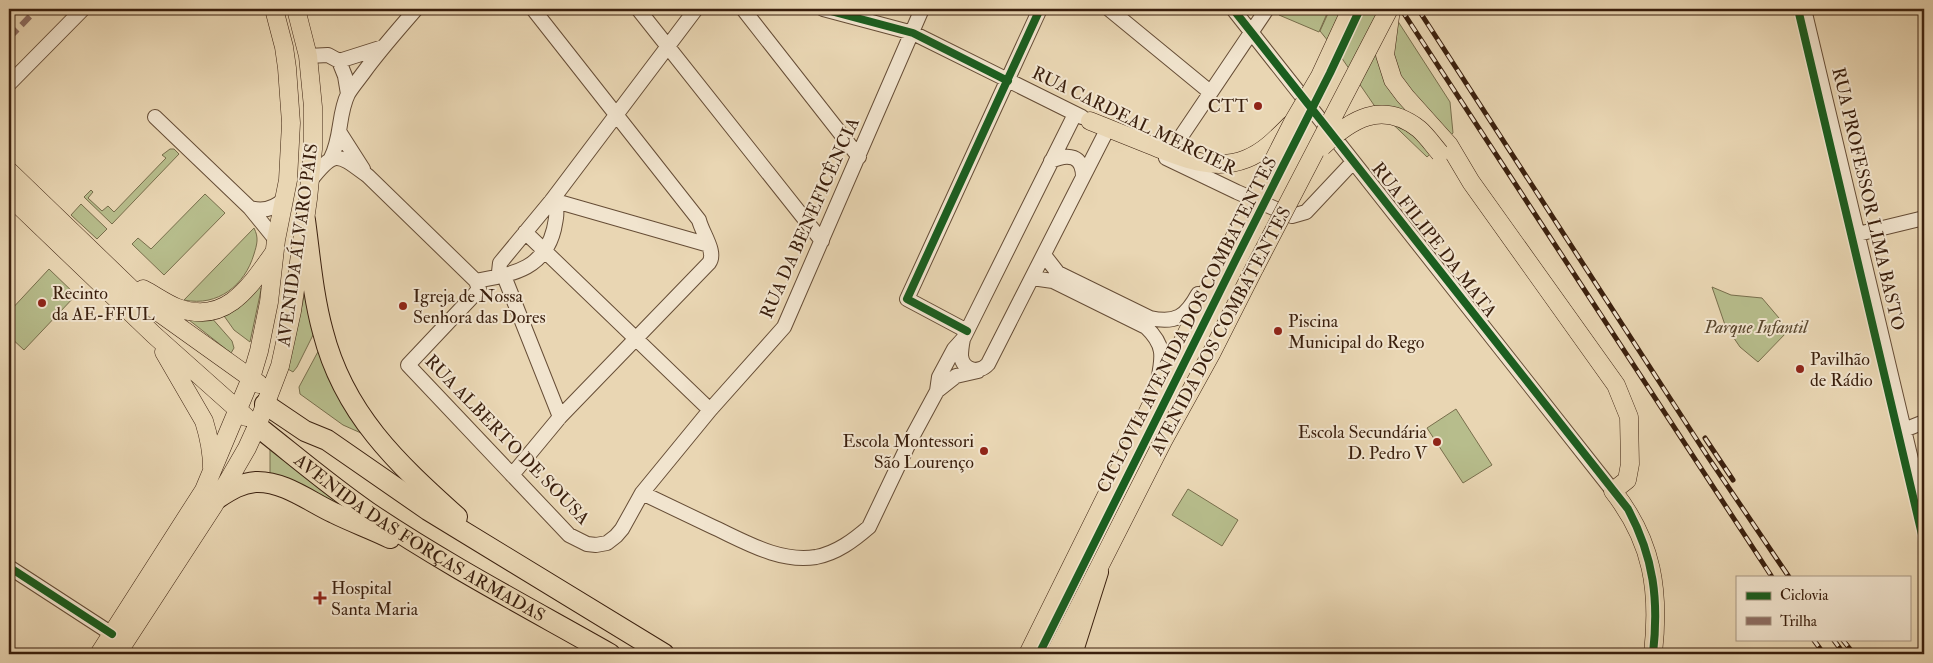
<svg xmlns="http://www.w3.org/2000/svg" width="1933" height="663" font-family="'IM FELL Double Pica',serif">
	<rect width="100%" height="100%" fill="#e9d6b3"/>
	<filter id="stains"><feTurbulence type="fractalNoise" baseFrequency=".004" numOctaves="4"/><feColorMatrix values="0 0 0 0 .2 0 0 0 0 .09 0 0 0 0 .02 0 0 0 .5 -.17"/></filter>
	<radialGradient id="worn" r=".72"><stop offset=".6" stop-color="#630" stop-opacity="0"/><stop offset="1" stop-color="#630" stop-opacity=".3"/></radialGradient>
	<!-- green -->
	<path fill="#b7bd8c" stroke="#786e4c" d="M1282,9H1329L1319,32L1279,15Z
		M1330,9H1390L1450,102L1453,133L1427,157L1376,108L1341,57L1320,31Z
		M170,149H174L179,154L112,224L84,197L91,190L93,192L88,198L102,211L108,206L114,212L166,158L162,155Z
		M205,194L225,213L164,275L132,244L138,238L151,249Z
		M81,204L107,229L97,239L71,215Z
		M254,228C259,238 257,244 254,254C245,285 218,307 184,300Z
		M49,269L76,295L24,350L9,336V312Z
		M259,286L261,290L250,342L234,330L222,313Z
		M1712,287L1731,295L1762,298L1779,318L1787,332L1758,362L1740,347L1725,325Z
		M305,292L315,331L297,367L293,372L288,369Z
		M210,316L232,341L234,348L231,353L189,320V318Z
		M321,346L361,433L343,425L300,394L299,387Z
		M1456,409L1492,465L1463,483L1427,428Z
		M270,448L339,501L337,505L270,474Z
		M1188,489L1238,520L1222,546L1172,515Z"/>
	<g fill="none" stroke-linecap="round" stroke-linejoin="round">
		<!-- minor casing -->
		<g stroke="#664d36" stroke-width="16">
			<path id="minor" d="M638,9L822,241
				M743,9L859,157
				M823,9L913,33L1082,117
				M1109,9L1210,92
				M1233,9L1613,491
				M1804,9L1924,514
				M308,56L328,55L339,61L383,47
				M339,61L345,76L348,94
				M9,84L83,9
				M155,117L250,208L276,240
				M340,133L363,169
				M1180,138L1267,9
				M331,158C342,137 338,114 348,94C352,87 359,79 364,72C380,50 398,30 416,9
				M1166,158L1237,192L1292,216L1306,212L1353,162
				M1051,161C1068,153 1083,155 1083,177
				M310,181C335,149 337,153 368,176L476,281L479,289L474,295L408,365L569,535L587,544L596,545L607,543L616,536L622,529L642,493L710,410L784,327L922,9
				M552,200L709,245
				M250,208C263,212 274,209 284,199
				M525,232L710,410
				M1858,234L1924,218
				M1044,255L1058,273L1150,318C1176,324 1186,316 1198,294
				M1032,278L1053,281L1146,327C1167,347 1162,359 1157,386
				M476,281C512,274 544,270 554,229C556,218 559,210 552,200
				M967,331L907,299L1040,9
				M963,339C962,344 961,351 961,356C963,371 979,374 988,364L1107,130
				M937,391L956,376L978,371
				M560,417L504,276L499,272L500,263L552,200L696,9
				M1904,430L1924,422
				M512,475L560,417L709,263C717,252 702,233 699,220L533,9
				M642,493C665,504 688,515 711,526C744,541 779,563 816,557C837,553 854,540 869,527L910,441L937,391L939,377L954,349L963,339L967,331L1075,114
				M9,567L112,634"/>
		</g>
		<!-- major casing -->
		<g stroke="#3a1f0d" stroke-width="19">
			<path id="major" d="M1391,9L1385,55L1393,80L1405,96L1449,145L1471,182L1616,385L1629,417L1630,464L1627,480L1613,491C1653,542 1660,591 1653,654
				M1090,121C1110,129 1130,137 1150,145C1181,157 1213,172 1246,159C1264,152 1277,138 1291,124
				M9,171L147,304L259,384
				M9,196L154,335L246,417
				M143,289C155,295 165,303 178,308C225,325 249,288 273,254
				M164,352L204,421C209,437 212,451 212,468
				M99,654L204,490L251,378L259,351L269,302L276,240L288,180L291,123L287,68L284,47L274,9
				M117,654L214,505L247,448L257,426L280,366L292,311L308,199L313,149V107L308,56L296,9
				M1028,654L1227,252
				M1055,654L1163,441L1211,354L1255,267"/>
		</g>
		<!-- highway casing -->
		<g stroke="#3a1f0d" stroke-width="22">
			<g id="highway">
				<path d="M305,220C310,257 313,296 323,332C344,414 397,463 457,517"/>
				<path d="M265,404L305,431L327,440L428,510L664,654"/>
				<path id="s1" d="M257,426C294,455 329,485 368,512C445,564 529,608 610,654"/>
				<path d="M218,498C230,490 241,483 256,482C284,481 310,502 334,513C352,522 372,529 390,538"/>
				<path d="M1072,654L1098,572"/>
			</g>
		</g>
		<!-- minor -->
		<use href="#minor" stroke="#f1e4ce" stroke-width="14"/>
		<!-- major -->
		<use href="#major" stroke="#e9d6b3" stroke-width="18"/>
		<!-- highway -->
		<use href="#highway" stroke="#e9d6b3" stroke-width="20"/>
		<!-- rail casing -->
		<g stroke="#3a1f0d" stroke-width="5">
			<path id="rail" d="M1401,9L1772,577
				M1418,9L1708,457L1789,577
				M1705,438L1733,480
				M1813,639L1824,654
				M1833,639L1844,654
				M1842,639L1854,654"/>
		</g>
		<!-- rail -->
		<use href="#rail" stroke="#f1e4ce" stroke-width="3" stroke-dasharray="9" stroke-linecap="butt"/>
		<!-- major-bridge casing -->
		<g stroke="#3a1f0d" stroke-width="19" stroke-linecap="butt">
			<path id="major-bridge" d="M1322,147C1351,119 1382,100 1419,129C1427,136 1433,145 1440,153
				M1227,252L1293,122L1320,76L1351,9
				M1255,267L1389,9"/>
		</g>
		<!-- major-bridge -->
		<use href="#major-bridge" stroke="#e9d6b3" stroke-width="18"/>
		<!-- quiet -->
		<path stroke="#8d6e63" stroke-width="6" stroke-dasharray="12 6" stroke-linecap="butt" d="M9,38L37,9"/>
		<!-- cycleway casing -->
		<g stroke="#f1e4ce" stroke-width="11">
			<path id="cycleway" d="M823,9L913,33L1008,81
				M1233,9L1628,509C1654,558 1659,600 1653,654
				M1798,9L1924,543
				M967,331L907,299L1040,9
				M9,567L112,634
				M1039,654L1237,257L1330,73L1360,9"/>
		</g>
		<!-- cycleway -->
		<use href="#cycleway" stroke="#1b5e20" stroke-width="8"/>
	</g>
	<!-- markers -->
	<g fill="#8f2418" stroke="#f1e4ce" stroke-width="2">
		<circle cx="1258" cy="106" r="5"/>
		<circle cx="42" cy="303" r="5"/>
		<circle cx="403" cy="306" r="5"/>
		<circle cx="1278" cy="331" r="5"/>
		<circle cx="1800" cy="369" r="5"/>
		<circle cx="1437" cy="442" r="5"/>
		<circle cx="984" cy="451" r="5"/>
		<path d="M317.5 590.5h5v5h5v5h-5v5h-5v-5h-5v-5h5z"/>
	</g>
	<g text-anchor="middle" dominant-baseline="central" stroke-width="4" stroke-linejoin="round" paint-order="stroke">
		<!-- poi labels -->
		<g font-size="18" fill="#3a1f0d" stroke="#f1e4ce" text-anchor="start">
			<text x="1248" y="106" text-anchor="end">CTT</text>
			<text x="52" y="293">Recinto<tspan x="52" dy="21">da AE-FFUL</tspan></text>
			<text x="413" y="296">Igreja de Nossa<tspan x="413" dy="21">Senhora das Dores</tspan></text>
			<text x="1288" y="321">Piscina<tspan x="1288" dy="21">Municipal do Rego</tspan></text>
			<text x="1810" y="359">Pavilhão<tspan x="1810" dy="21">de Rádio</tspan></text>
			<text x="1427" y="432" text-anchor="end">Escola Secundária<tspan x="1427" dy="21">D. Pedro V</tspan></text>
			<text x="974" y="441" text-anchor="end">Escola Montessori<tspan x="974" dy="21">São Lourenço</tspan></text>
			<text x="331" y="588">Hospital<tspan x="331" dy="21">Santa Maria</tspan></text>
		</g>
		<!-- street labels -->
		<g font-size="18" fill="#3a1f0d" stroke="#f1e4ce">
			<text transform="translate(1134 121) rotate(26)">RUA CARDEAL MERCIER</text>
			<text transform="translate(1868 199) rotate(77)">RUA PROFESSOR LIMA BASTO</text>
			<text transform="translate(810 218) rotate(-66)">RUA DA BENEFICÊNCIA</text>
			<text transform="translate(1434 240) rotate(52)">RUA FILIPE DA MATA</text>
			<text transform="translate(298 245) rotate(-82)">AVENIDA ÁLVARO PAIS</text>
			<text transform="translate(1187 325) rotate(-63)">CICLOVIA AVENIDA DOS COMBATENTES</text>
			<text transform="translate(1221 331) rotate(-62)">AVENIDA DOS COMBATENTES</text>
			<text transform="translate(507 440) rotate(46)">RUA ALBERTO DE SOUSA</text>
			<text stroke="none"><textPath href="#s1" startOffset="198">AVENIDA DAS FORÇAS ARMADAS</textPath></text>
		</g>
		<!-- park labels -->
		<g font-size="18" font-style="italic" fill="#59462d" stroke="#f1e4ce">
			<text x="1756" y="327">Parque Infantil</text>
		</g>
	</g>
	<!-- margin -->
	<rect width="1933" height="663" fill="none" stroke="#e9d6b3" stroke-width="30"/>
	<rect x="10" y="10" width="1913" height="643" fill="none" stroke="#3a1f0d" stroke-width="2.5"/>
	<rect x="15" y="15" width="1903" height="633" fill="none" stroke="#3a1f0d"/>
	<!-- legend -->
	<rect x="1736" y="576" width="175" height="65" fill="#f1e4ce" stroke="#a89581"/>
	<rect x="1746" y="592" width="25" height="8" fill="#1b5e20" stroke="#a89581"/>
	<text x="1780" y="600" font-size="15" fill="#3a1f0d">Ciclovia</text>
	<rect x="1746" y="617" width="25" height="8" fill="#8d6e63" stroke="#a89581"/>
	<text x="1780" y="626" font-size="15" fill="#3a1f0d">Trilha</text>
	<rect width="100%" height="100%" filter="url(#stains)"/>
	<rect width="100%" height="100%" fill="url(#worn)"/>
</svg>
